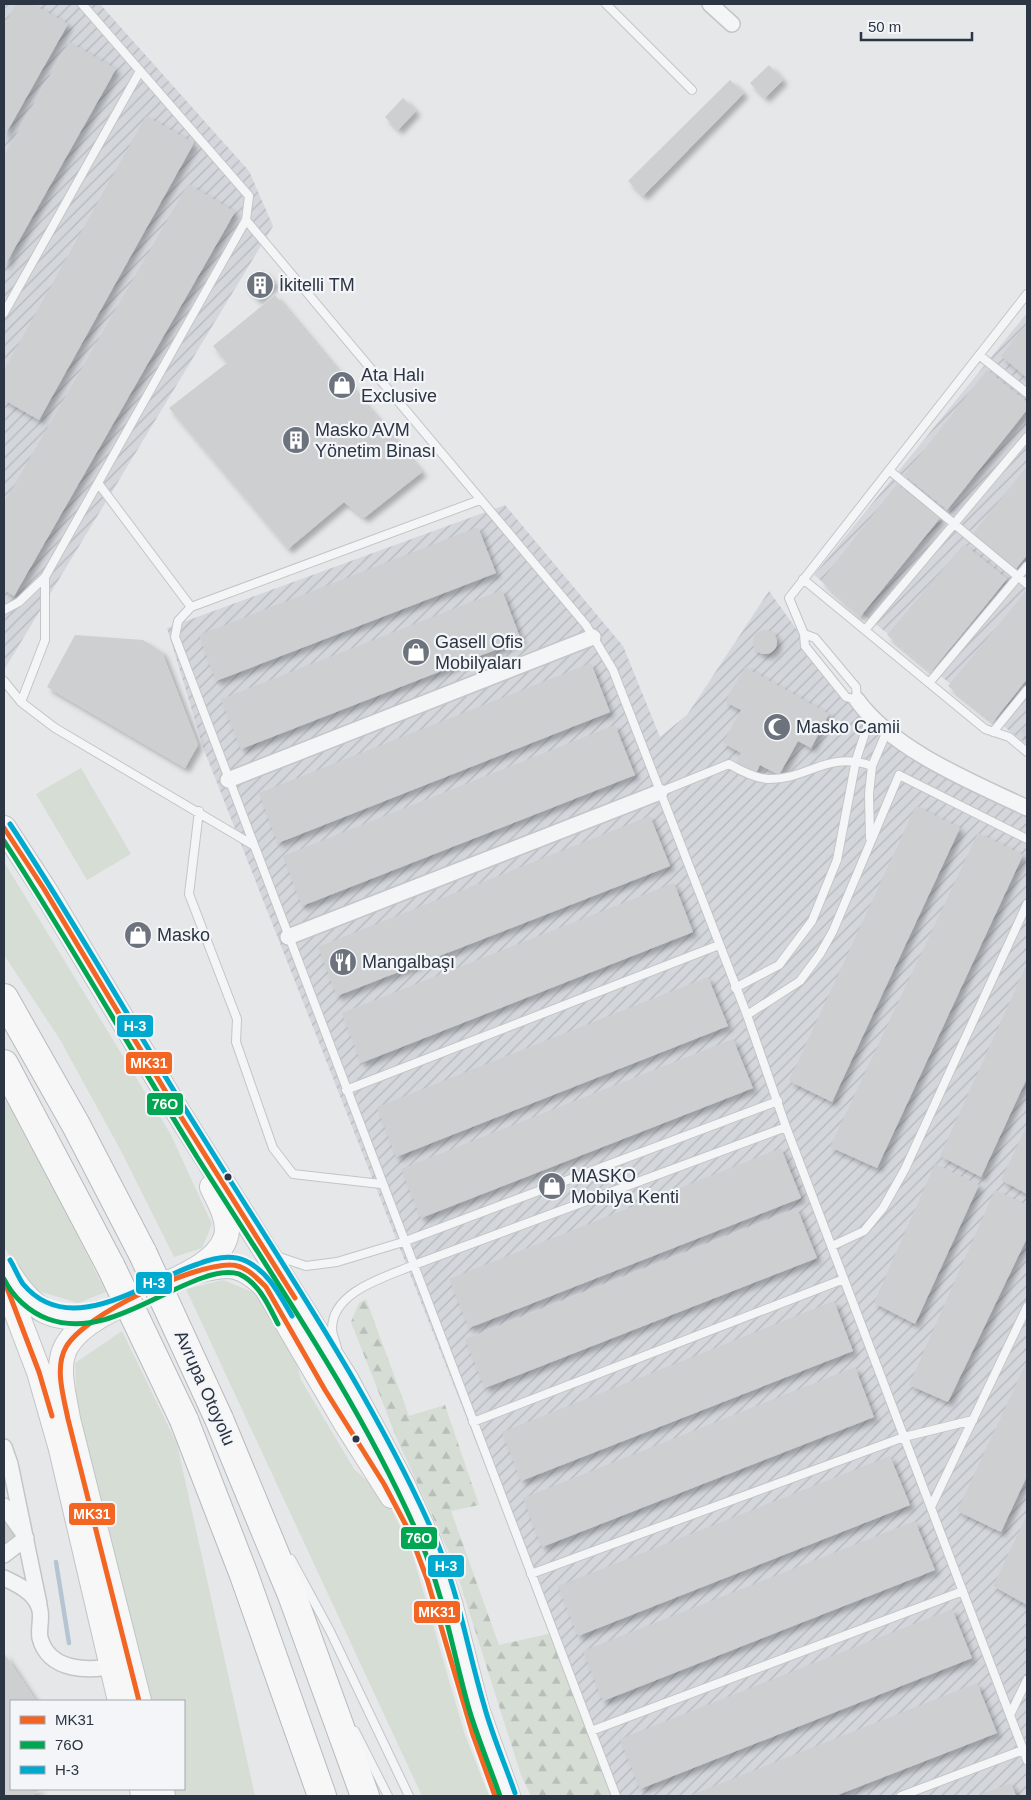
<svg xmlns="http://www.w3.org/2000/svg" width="1031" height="1800" font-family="Arial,sans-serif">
	<defs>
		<pattern id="industrial-furrows" width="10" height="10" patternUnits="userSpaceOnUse" patternTransform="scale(1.25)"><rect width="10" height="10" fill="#d3d7dc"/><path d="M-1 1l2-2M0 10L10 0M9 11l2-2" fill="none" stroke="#b5b9be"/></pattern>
		<pattern id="forest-firs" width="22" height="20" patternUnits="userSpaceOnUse" patternTransform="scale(1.25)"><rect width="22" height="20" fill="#d6ddd5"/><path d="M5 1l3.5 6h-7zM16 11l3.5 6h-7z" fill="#b8beb8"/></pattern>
		<filter id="shadow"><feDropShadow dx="4.5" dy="4.5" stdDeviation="2.5" flood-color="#0004"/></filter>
	</defs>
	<rect width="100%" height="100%" fill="#e5e7e9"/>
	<!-- industrial -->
	<path fill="url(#industrial-furrows)" d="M4,4H100L249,171L273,226L4,670Z
		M1027,313V745L814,575Z
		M505,505L623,646L660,737L687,715L769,591L864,723L1027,813V1796H613L597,1750L204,750L167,628Z"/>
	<!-- green -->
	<path fill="#d6ddd5" d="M81,768L131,854L87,880L36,794Z
		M4,862L170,1133L212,1224L202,1248L174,1257L120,1149L59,1038L4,955Z
		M4,1092L11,1105L106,1292L78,1303L32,1289L4,1247Z
		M223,1280L257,1294L293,1349L301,1380L354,1469L380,1493L392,1510L411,1549L464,1732L489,1796H422L186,1289Z
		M122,1331L177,1444L255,1796H161L160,1789H184V1701H140L77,1420L75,1363Z"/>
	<!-- forest -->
	<path fill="url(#forest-firs)" d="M366,1299L409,1416L445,1405L479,1505L451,1511L499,1645L552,1633L613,1796H531L521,1775L453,1561L397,1439L351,1322L359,1303Z"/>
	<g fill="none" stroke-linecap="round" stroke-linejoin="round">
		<!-- stream -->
		<path stroke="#b4c4d3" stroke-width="4.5" d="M56,1562L69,1643"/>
	</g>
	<!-- building -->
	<path fill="#cdcfd1" filter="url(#shadow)" d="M16,4H33L68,24L4,137V25Z
		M69,42L116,69L4,267V156Z
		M769,65L783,80L765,98L750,83Z
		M730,80L744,93L643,196L628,181Z
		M403,98L416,111L398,130L385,117Z
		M146,116L194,143L39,420L4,400V370Z
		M188,184L235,212L14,596L4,590V503Z
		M263,270L275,283L258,300L245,287Z
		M275,295L422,472L364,518L344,502L288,549L169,408L227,363L213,346Z
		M1027,323V378L1001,356Z
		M987,370L1027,402V410L947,510L904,475Z
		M1027,466V555L1015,570L971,536Z
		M897,484L940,518L860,617L821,581Z
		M478,527L496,573L216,681L199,635Z
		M964,544L1007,579L931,672L887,635Z
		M502,590L521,640L241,749L221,699Z
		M1026,591L1027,679L993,722L948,686Z
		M753 642a12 12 0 1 1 24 0a12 12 0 1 1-24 0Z
		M75,635L143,640L162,652L198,745L185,768L47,687Z
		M591,663L610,712L278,843L259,793Z
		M745,667L829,714L811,748L798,741L779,775L760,765L755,775L735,765L741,753L723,743L741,710L725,702Z
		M1027,723V737L1021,732Z
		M615,725L635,775L302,906L283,856Z
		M916,806L960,828L832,1102L789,1081Z
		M650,816L670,866L337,996L318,947Z
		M978,833L1023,855L877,1168L830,1147Z
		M674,883L693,932L361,1063L342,1013Z
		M1027,964V1078L981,1177L940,1156Z
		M708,977L728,1026L396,1157L377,1107Z
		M733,1039L753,1088L421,1218L401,1169Z
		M1027,1125V1194L1001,1180Z
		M781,1148L801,1198L469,1328L449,1279Z
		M935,1164L979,1185L915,1324L874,1303Z
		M995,1190L1027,1205V1238L948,1402L909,1385Z
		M797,1208L817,1258L485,1388L465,1339Z
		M834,1301L853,1351L521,1481L502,1432Z
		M1027,1361V1476L1001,1532L957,1511Z
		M855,1367L874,1417L542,1547L523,1498Z
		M890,1456L910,1505L578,1636L558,1586Z
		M1027,1515V1605L993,1586Z
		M4,1517L20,1538L4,1551Z
		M915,1521L935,1570L603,1701L583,1651Z
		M952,1609L972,1658L640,1789L620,1739Z
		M4,1653L36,1701H11V1789H42L30,1796H4Z
		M977,1683L997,1733L835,1796H689Z
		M1011,1783L1016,1796H977Z"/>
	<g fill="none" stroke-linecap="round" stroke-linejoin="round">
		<!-- lane casing -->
		<g stroke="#c3c5c7" stroke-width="10">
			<path id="lane" d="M606,4L692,90
				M246,220L586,625L613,670L747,1015L786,1127L1027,1760
				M4,313L140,71
				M979,355L1027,393
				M889,470L1027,584
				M98,483L191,607
				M480,500L191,607L178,621L175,637L616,1796
				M803,579L985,729L1009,737L1027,752
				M4,610L19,602L45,577
				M865,630L1027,437
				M804,634L815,638L856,687L857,700L846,697L805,646L804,634L789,598L1027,294
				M4,681L21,702L55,728L253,845
				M929,683L1027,566
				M21,702L45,640V577L246,220L249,196L82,4
				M993,732L1027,690
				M660,792L729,764C741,771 754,778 768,779C808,780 827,750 872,766
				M199,811L189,894L237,1019L236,1042L273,1148L293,1174L381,1184
				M870,838L869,794L872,766L887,731
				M735,988L779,965L812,921L837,860L856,760L870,718
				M747,1015L800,981L820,954L833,931L899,775L1027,839
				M346,1090L719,945
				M832,1246L864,1231L883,1208L905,1169L1027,904
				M276,1256L306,1266L337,1262L403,1242L778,1101
				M337,1348C336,1342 332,1335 332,1329C332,1291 386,1277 414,1265L786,1127
				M473,1422L844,1279
				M931,1507L1027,1307
				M291,1559L330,1631L409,1796
				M531,1574L904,1437L973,1420
				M1010,1715L1027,1680
				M355,1731L388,1796
				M591,1731L963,1591
				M901,1796L1023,1750"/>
		</g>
		<!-- street casing -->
		<g stroke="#c3c5c7" stroke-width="18">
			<path id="street" d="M710,4L732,24
				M857,700C893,750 972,782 1027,808
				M228,780L593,637
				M288,937L660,792
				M4,1447L10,1464L39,1604
				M4,1506L23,1533
				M4,1555L26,1538
				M4,1578C17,1584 34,1592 39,1607C43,1616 38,1628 40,1638C49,1672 90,1672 118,1665"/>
		</g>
		<!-- primary casing -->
		<g stroke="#c2c4c7" stroke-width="26">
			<path id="primary" d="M4,828L44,889L178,1112L346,1379L403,1485L429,1542L450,1603L477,1709L508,1796
				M197,1271C229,1263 241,1262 266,1287L345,1422L392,1496
				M8,1272C32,1311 55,1325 100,1313
				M4,1280L39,1372L61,1449L120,1701
				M139,1701L68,1419C65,1398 55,1367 66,1347C93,1296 224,1283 227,1230C227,1214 218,1200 212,1187
				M142,1789L143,1796
				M161,1789L163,1796"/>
		</g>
		<!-- highway casing -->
		<g stroke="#b7babe" stroke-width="30">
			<path id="highway" d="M4,998L76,1125L143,1254
				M4,1064L111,1267
				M219,1419L292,1595L365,1796
				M184,1420L244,1575L322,1796"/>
		</g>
		<!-- lane -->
		<use href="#lane" stroke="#f4f5f6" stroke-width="8"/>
		<!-- street -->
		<use href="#street" stroke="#f4f5f6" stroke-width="15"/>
		<!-- primary -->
		<use href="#primary" stroke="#f7f7f8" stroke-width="24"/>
		<!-- highway -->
		<use href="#highway" stroke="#f7f7f8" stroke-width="28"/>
		<!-- highway-bridge casing -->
		<g stroke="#b7babe" stroke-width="30" stroke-linecap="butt">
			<path id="highway-bridge" d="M143,1254L219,1419
				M111,1267L184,1420"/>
		</g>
		<!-- highway-bridge -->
		<use href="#highway-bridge" stroke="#f7f7f8" stroke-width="28"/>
		<!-- bus-1 casing -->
		<g stroke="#f3f5f8" stroke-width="9">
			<path id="bus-1" d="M4,828L44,889L178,1112L295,1298
				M4,1280L39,1372L52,1416
				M139,1701L68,1419C64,1398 54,1368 66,1347C85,1314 193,1264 231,1265C245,1265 257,1278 266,1287L325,1390L384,1484L409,1531L427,1579L473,1735L495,1796"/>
		</g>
		<!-- bus-2 casing -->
		<g stroke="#f3f5f8" stroke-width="9">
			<path id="bus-2" d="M4,841C71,944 132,1052 197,1157C276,1282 362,1405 421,1542C444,1596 453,1653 469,1709C478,1739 490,1767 500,1796
				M4,1279C13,1297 29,1312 48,1319C101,1338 153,1295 202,1278C213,1274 227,1270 239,1274C259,1283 269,1306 278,1324"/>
		</g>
		<!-- bus-3 casing -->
		<g stroke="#f3f5f8" stroke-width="9">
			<path id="bus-3" d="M10,824C78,927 138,1035 204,1139C285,1269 372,1395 434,1535C458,1589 467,1648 484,1705C492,1735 505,1764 515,1793
				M10,1260C15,1268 18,1277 23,1284C71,1341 145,1281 198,1264C213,1258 231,1254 246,1261C269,1272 280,1296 292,1316"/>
		</g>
		<!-- bus-1 -->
		<use href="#bus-1" stroke="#f26522" stroke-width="5"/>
		<!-- bus-2 -->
		<use href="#bus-2" stroke="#00a651" stroke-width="5"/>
		<!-- bus-3 -->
		<use href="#bus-3" stroke="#00a9ce" stroke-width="5"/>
	</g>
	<!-- icons -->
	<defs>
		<g id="building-disc" transform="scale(1.4375)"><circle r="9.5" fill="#6c737d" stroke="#f3f5f8"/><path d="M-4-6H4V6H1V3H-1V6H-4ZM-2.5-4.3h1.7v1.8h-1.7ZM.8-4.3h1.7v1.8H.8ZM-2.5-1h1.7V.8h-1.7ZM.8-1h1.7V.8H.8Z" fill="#fff"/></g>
		<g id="shop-disc" transform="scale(1.4375)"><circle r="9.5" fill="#6c737d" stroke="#f3f5f8"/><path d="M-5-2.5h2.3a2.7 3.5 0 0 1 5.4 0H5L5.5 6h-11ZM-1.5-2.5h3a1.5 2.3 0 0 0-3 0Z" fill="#fff"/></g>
		<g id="mosque-disc" transform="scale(1.4375)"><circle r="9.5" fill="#6c737d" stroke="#f3f5f8"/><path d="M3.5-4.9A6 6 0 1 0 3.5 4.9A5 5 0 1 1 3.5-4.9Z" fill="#fff"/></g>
		<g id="restaurant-disc" transform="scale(1.4375)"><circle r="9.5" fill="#6c737d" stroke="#f3f5f8"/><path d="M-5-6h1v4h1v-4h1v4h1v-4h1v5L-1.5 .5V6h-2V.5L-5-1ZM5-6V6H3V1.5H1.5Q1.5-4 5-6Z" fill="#fff"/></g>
	</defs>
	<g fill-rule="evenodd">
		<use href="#building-disc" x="260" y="285"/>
		<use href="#shop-disc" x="342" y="385"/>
		<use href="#building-disc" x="296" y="440"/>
		<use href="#shop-disc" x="416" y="652"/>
		<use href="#mosque-disc" x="777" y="727"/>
		<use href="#shop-disc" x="138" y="935"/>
		<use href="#restaurant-disc" x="343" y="962"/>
		<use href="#shop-disc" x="552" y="1186"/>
	</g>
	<!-- markers -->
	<g fill="#2b3543" stroke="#f3f5f8" stroke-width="2">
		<circle cx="228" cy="1177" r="4.5"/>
		<circle cx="356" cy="1439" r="4.5"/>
	</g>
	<g text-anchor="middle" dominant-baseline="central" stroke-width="4.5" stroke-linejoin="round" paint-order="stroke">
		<!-- poi labels -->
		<g font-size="18" fill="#2b3543" stroke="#f3f5f8" text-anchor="start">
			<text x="279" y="285">İkitelli TM</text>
			<text x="361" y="375">Ata Halı<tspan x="361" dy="21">Exclusive</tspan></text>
			<text x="315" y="430">Masko AVM<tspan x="315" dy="21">Yönetim Binası</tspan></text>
			<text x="435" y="642">Gasell Ofis<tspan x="435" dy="21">Mobilyaları</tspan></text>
			<text x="796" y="727">Masko Camii</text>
			<text x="157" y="935">Masko</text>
			<text x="362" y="962">Mangalbaşı</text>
			<text x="571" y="1176">MASKO<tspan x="571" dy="21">Mobilya Kenti</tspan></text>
		</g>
		<!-- street labels -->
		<g font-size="18" fill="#2b3543" stroke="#f3f5f8">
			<text transform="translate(205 1388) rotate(66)">Avrupa Otoyolu</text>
		</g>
	</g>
	<g stroke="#f3f5f8" stroke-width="2">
		<rect x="116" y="1014" width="38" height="24" rx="5" fill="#00a9ce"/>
		<rect x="125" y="1051" width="48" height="24" rx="5" fill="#f26522"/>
		<rect x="146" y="1092" width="38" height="24" rx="5" fill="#00a651"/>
		<rect x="135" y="1271" width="38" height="24" rx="5" fill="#00a9ce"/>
		<rect x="68" y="1502" width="48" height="24" rx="5" fill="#f26522"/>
		<rect x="400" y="1526" width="38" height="24" rx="5" fill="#00a651"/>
		<rect x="427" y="1554" width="38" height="24" rx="5" fill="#00a9ce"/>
		<rect x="413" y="1600" width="48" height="24" rx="5" fill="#f26522"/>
	</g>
	<g font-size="14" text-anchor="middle" font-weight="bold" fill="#fff">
		<text x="135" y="1031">H-3</text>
		<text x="149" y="1068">MK31</text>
		<text x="165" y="1109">76O</text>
		<text x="154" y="1288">H-3</text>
		<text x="92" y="1519">MK31</text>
		<text x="419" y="1543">76O</text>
		<text x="446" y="1571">H-3</text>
		<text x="437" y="1617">MK31</text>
	</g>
	<!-- border -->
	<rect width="1031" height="1800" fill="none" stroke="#2b3543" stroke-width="10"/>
	<!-- legend -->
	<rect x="10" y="1700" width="175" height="90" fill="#f3f5f8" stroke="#a3a8b0"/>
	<rect x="20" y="1716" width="25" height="8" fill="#f26522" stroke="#a3a8b0"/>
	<text x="55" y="1725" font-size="15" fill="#2b3543">MK31</text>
	<rect x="20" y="1741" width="25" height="8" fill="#00a651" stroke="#a3a8b0"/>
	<text x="55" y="1750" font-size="15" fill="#2b3543">76O</text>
	<rect x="20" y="1766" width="25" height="8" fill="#00a9ce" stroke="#a3a8b0"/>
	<text x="55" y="1775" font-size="15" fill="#2b3543">H-3</text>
	<!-- scale -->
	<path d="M861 32v8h111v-8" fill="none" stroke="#2b3543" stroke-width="2.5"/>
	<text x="868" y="32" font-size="15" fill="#2b3543" stroke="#f3f5f8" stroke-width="4" paint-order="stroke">50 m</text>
</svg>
